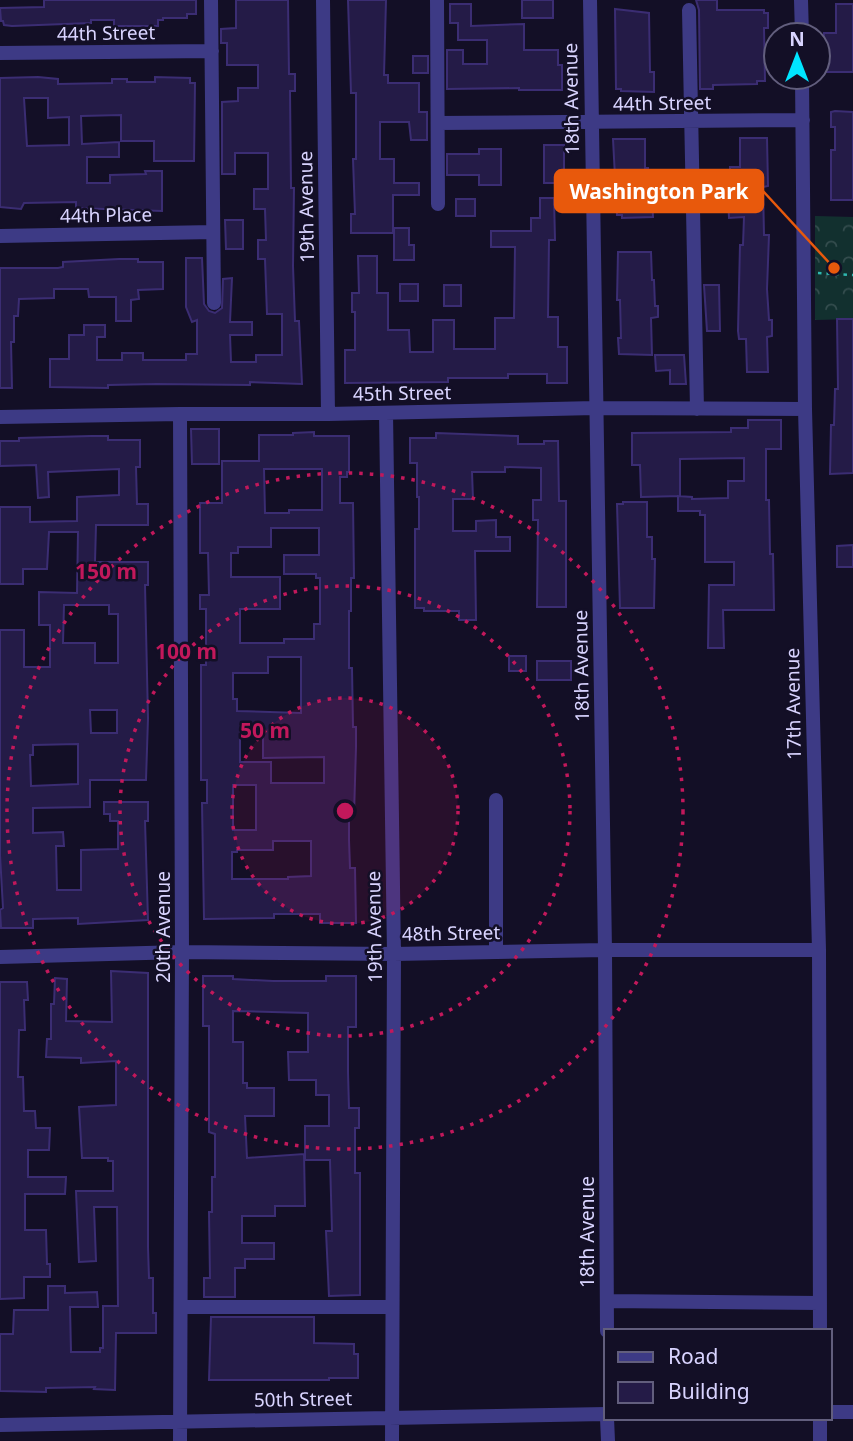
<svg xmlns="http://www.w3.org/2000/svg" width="853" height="1441" font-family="'Noto Sans',sans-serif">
	<defs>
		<pattern id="forest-crowns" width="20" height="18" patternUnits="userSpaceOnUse" patternTransform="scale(1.75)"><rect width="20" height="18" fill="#12302f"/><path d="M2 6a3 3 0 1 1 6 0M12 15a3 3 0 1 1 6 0" fill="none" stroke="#344d4e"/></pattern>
	</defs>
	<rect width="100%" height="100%" fill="#130f26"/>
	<!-- forest -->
	<path fill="url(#forest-crowns)" d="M815,216L853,217V319L815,320Z"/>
	<!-- building -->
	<path fill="#241b47" stroke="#3b2d73" stroke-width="2" fill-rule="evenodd" d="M44,0H196V14H187V18H163V20H158V26H114V20H91V23L12,26L4,25L3,21H1L0,8L44,7Z
		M236,0H288L289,74H295V91H290L291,188H294L293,266L295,321H299L302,384L250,382V385L157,384L108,385V388L50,387V359H69V335H84V325H105V337H97V360H122V353H143V360H186V354H197V320L192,322L186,307V258H202L204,304L209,311L215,313L222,308L223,279L232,278L230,322H252V335H230L231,362H256V355H282V314H267L265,259H258V240H266L265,209H254V189H268V153H235V174H222V102L238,101V88H258V65H227V43H221V29L236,28Z
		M348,0H386L384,75H388V83H419V112H427V140H411L409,122H380V159H394V183H419V195H393V233H351V214H355L353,159H356V93H351Z
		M522,0H553V18H522Z
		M696,0H717V10H764V13H768V28H764L765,81H757V84L713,85V89H700L699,10Z
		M450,4H471V26L524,24V50H558V65H562V90H519V88L447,89V50H463V64H487V40H458V23H450Z
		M836,4H853V72H822L824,33H836Z
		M615,9L649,13L650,72H654V92L621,91V89H616Z
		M413,56H428V73H413Z
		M38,77L58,79V84L112,83V79H127V82H155V77L190,78V83H195L194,161H154V141H121V115L81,116L82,144L119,142V157H87V183H110V175L146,174L145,171H162V211L76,208V202L24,203L21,209L0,207V78ZM24,98H48V118L69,117V145L27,146Z
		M835,111L853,112V200H831V150H835V127H831V112Z
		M740,138H767L768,186L763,187L764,235H769L767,289L769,320H772V336L767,337L768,372H747L746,339H739L738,331L740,245H743L744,217L729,218L728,196H730V167H740Z
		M613,139H645V168H648V175H651L653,217L622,218V215H617Z
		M544,145H564V183H544Z
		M479,149H501V185H479V175H447V154H479Z
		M540,198H554L555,240H549L548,317H558V347H567V383H547V374H508V378H448V382L345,383V350H355V312H352V293H359L358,256H377V293H388V330H409L410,352H433V320H454V349H495V318H514L515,247H491V231H531V218H540Z
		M456,199H475V216H456Z
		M225,220H243V249H226Z
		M394,228H409V245H414V260H394Z
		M618,252H651L652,280H654L655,306H658V317L651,318L652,355L619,354L618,338H621L620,300H617Z
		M119,259H138V262H163V289L138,290L139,299L131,300V321H116V297H89L88,289H54V298L19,299L18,316H14V342H11L12,388H0V268H58L63,267V262Z
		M400,284H418V301H400Z
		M444,285H461V306H444Z
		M704,285H719L720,331H707Z
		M837,319H853V473L830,474L831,425H834L835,389H838Z
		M655,355H684L686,384H670V370L656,371Z
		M748,420H781V449H766V500H769L770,554H773L774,610H723L724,648H708L709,585H734V562H705V515H700V511H678V496L692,497V499L728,498V481H744V458L680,459V496L641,497L640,465H632V433L731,432V428H748Z
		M191,429H219V464H192Z
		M314,432V436H349V472H347V477H340V503H353L354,578H351V611H349V668H352L353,727H356V747L354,815H349V840L350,868H355L356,923H320V914H274V918L204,919L202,803H207V780H201V665H206V609H200V595H209L208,553H200V503H222V461H259V435H293V433ZM264,469H322V510H289V513H265ZM271,528H319V555H284V574H316V578H320V624H314V639H284V643H240V609H280V577H231V553H238V547H271ZM268,657H301V713L237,711V699H233V673H268ZM240,726H263V758L324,757V783H271V762H240ZM233,785H256V830H233ZM273,841H311V876L288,877V879H232V852H237V850H273Z
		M436,433L518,436V444H544V441H558L559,501H566V607H537L538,520H533V500H541V468L505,467V472H472L473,499H453V531H476V521L496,520V537H510V551H475L476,620H459V611H424V608H415V529H419V497H417V463H410V438H436Z
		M91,436H108V440H140V467H136L137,504H148V525H96L95,562H148V585H145L148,718L146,780H90V807L33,808V833L63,832L64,846H56L57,890H81V850L118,849V821H110V814H104V802H148V821H145L148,920L78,924V918L33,919V928H1L0,910L3,908L0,855V630H24V667H50V625H39V592L77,593L78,532H49L47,569H23V584H0V507H30V522L77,521V497L119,495V469L48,472L49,497L38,498L36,465L0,466V441H19V438ZM64,605H109V614H118V663H95V643H63ZM90,710H117V733H91ZM78,744V784L31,786L30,755H33V745Z
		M623,502H647V537H652V559H655L654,608H620L617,504H623Z
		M853,545V567H837V546Z
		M509,656H526V671H509Z
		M537,661H571V680H537Z
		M111,971L148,973V1247L149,1278H153V1313H156V1333H116L115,1390L94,1389L95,1387L46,1388V1392L0,1391V1334H13L14,1310H48V1286H65V1293L97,1292L98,1307H70L71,1352H100V1348H103V1306H118L117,1207H94L96,1261L79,1262L76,1191H113V1161H108V1158H82L79,1107L116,1105V1061L81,1063V1058L46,1057L47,1039H51V1004H54L55,978L67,979L66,1021L112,1022Z
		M203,976H233V979L273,981H326V976H356V1027H348V1072L349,1108H359V1128H355V1173H360V1295L329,1296L326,1231H332L330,1160H305V1126H329V1095H316V1080H289L288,1052H308V1013L233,1011V1042H243V1083H247V1088H274V1116H245L247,1158L304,1154L305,1206H275V1216H242V1243H274V1259H245V1268H235V1297H204V1278H210L209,1212H212V1177H215V1134L209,1132V1026H203Z
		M0,982H27L28,1000H24L25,1030H19L18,1077H23L24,1111H35L36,1128H50L49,1150H28V1177H66L65,1194H25V1230H46L47,1264H50V1277H24V1298L0,1299Z
		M211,1317H314V1343L354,1344V1354H358V1378H329V1380H209Z"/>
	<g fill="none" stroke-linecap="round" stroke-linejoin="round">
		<!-- path -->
		<path stroke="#2fb8b0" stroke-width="2.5" stroke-dasharray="3.5 5" stroke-linecap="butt" d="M818,273L853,275"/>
		<!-- minor -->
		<path stroke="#3d3a85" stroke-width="14" d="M211,0L214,303
			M323,0L328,414
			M437,0L438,204
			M590,0L605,950L607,1331
			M801,0L802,35
			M689,10L697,409
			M0,53L212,51
			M802,77L805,409L819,950L820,1331
			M438,123L803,120
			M0,236L213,232
			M386,413L394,954L392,1441
			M0,417L180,414H328L595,408L805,409
			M496,952V800
			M0,957L182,952L394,954L605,950H819
			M607,1301L820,1303
			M181,1307H392
			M830,1412H853
			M607,1418L608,1441
			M820,1418V1441
			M0,1425L606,1414
			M180,1441L182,952L180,414"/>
	</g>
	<!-- distance rings -->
	<circle cx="345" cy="811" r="113" fill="#c2185b" fill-opacity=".12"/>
	<g fill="none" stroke="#c2185b" stroke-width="3.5" stroke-dasharray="3.5 7">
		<circle cx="345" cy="811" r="113"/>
		<circle cx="345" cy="811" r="225"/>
		<circle cx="345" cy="811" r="338"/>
	</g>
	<g text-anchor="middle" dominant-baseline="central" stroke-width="5" stroke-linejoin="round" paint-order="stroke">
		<!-- street labels -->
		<g font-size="19" fill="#d9d4ff" stroke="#130f26">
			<text transform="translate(106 33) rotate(-1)">44th Street</text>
			<text transform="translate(571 99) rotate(-91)">18th Avenue</text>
			<text transform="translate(662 103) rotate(-1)">44th Street</text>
			<text transform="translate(306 207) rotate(-91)">19th Avenue</text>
			<text transform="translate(106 215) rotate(-1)">44th Place</text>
			<text transform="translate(402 393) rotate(-1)">45th Street</text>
			<text transform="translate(581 666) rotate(-91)">18th Avenue</text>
			<text transform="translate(793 704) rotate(-91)">17th Avenue</text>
			<text transform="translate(163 927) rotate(-90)">20th Avenue</text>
			<text transform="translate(374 927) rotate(-91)">19th Avenue</text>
			<text transform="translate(451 933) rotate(-1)">48th Street</text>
			<text transform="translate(587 1232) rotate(-90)">18th Avenue</text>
			<text transform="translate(303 1399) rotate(-1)">50th Street</text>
		</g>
	</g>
	<circle cx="345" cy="811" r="10" fill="#c2185b" stroke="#130f26" stroke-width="3.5"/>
	<g font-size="21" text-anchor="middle" font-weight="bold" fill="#c2185b" stroke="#130f26" stroke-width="5" stroke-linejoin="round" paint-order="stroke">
		<text x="106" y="579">150 m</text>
		<text x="186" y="659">100 m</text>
		<text x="265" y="738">50 m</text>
	</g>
	<!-- callouts -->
	<path fill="none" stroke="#e8590c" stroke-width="2.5" d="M834 268L763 191"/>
	<circle fill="#e8590c" stroke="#130f26" stroke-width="2.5" cx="834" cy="268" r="7"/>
	<rect fill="#e8590c" stroke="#e8590c" stroke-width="2.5" x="555" y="170" width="208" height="42" rx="7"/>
	<g font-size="21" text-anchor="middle" font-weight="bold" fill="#fff">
		<text x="659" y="199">Washington Park</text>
	</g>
	<!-- legend -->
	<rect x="604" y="1329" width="228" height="91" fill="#130f26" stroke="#625e7d" stroke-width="2"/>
	<rect x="618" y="1352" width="35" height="10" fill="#3d3a85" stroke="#625e7d" stroke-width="2"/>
	<text x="668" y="1364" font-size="21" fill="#d9d4ff">Road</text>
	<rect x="618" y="1382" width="35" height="21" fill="#241b47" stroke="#625e7d" stroke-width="2"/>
	<text x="668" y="1399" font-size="21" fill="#d9d4ff">Building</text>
	<!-- north arrow -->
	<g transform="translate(797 56)"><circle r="33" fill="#130f26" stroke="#625e7d" stroke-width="2"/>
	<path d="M0-5L12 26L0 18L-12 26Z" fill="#00e5ff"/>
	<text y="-10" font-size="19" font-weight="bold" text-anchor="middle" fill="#d9d4ff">N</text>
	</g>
</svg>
